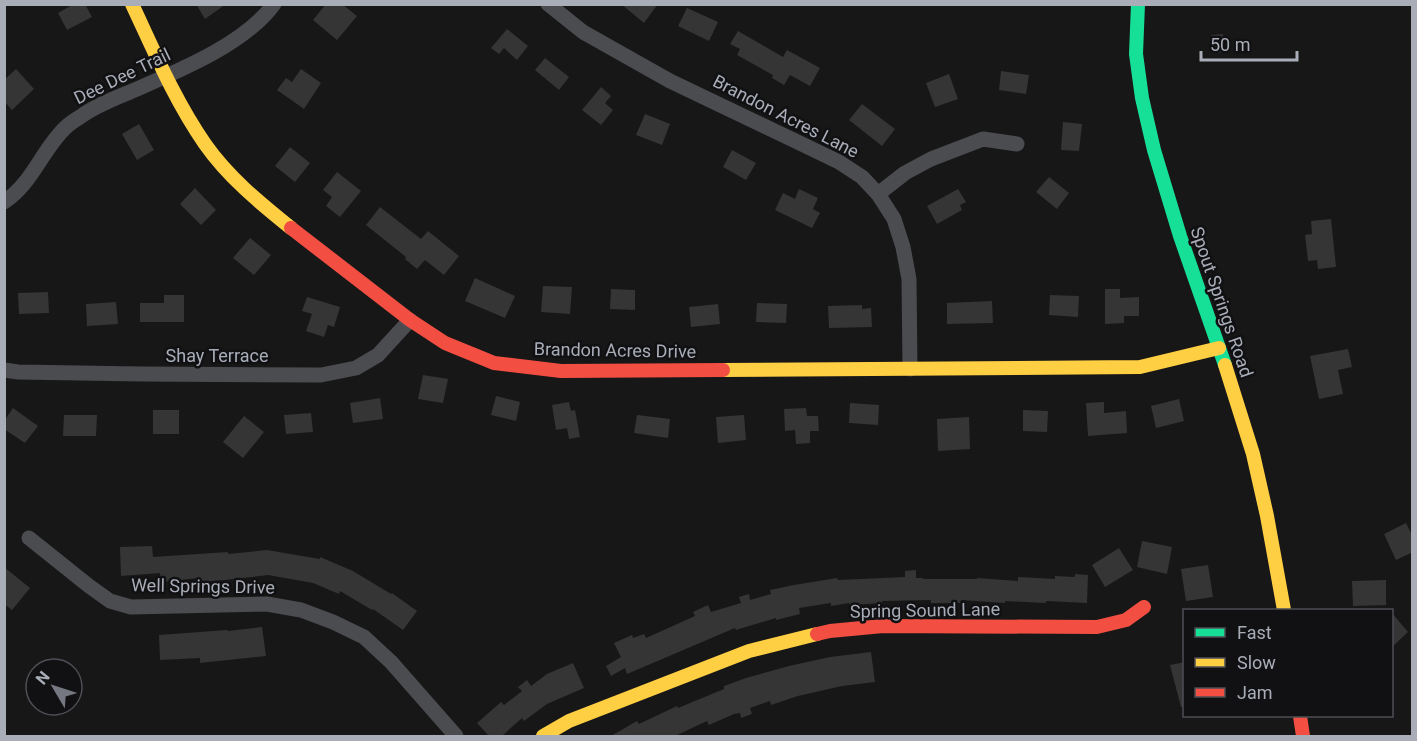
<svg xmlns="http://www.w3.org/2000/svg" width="1417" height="741" font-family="Roboto,sans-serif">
	<rect width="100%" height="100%" fill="#171717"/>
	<!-- building -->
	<path fill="#353536" d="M74,4H85L92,17L67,30L58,13Z
		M196,4H226L205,19Z
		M326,4H342L357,16L337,40L313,20Z
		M621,4H658L644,23Z
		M687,8L718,22L709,41L678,26Z
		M507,29L528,46L517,60L504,48L499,54L491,48Z
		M738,31L783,57L787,50L820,68L810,86L790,75L784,85L772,78L773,75L737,55L740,49L730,44Z
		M1223,34L1224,52L1212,53L1211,35Z
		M545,58L569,77L559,90L535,70Z
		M16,69L34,89L12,110L4,101V80Z
		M301,69L321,83L304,109L277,90L286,78L292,82Z
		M1001,71L1029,75L1026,94L999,90Z
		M949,74L958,99L935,107L926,83Z
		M601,87L611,96L605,103L613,110L601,125L582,110Z
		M862,104L895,129L882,146L849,120Z
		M645,114L670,124L662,145L636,135Z
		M1063,122L1082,124L1079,151L1061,150Z
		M139,124L154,150L137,160L122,134Z
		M290,147L310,163L295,182L275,166Z
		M732,150L756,163L746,180L723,167Z
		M337,172L361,191L340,217L326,206L332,197L323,190Z
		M1049,177L1069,193L1057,209L1036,192Z
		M195,188L216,210L201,225L180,204Z
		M799,189L818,198L813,209L820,213L812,228L775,210L783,193L795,199Z
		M958,189L966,202L960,205L962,210L937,224L927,206Z
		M380,207L421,239L428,231L459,256L444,275L425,260L417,269L405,259L406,257L366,225Z
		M1331,219L1336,267L1318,269L1317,260L1308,261L1305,235L1312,234L1311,221Z
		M250,238L271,255L254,275L233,258Z
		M475,278L515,296L505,318L465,301Z
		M543,286L572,287L570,314L541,312Z
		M611,289L635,290V310L610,309Z
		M1105,289H1120V298L1139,297V316H1124V323L1105,324Z
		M48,292L49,313L19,314L18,293Z
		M164,295H184V322H140V303H164Z
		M1050,295L1079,296L1078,317L1049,315Z
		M307,297L340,307L334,327L328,325L324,337L306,331L312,314L302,311Z
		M992,301L993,323L947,324V303Z
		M116,302L118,324L87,326L86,304Z
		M757,303L787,304L786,323L756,322Z
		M718,304L720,324L691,327L689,307Z
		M862,305V309L871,308L872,327L829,328L828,306Z
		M1348,349L1352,367L1338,370L1343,394L1319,399L1310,356Z
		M423,375L448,379L443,403L418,399Z
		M496,396L520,402L516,421L491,415Z
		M380,398L383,419L353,423L350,403Z
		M1179,399L1184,421L1156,428L1151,406Z
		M569,402L571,411L575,410L580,437L569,439L567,428L556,430L552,405Z
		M1104,402V413L1126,411L1127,433L1088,436L1086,403Z
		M850,403L879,405L878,425L849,423Z
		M13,408L38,426L25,443L4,429V421Z
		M806,408L807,416H818L819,431H810V443L796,444L795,430L785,431L784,409Z
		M153,410H179V434H153Z
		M1023,410L1048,411L1047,432L1023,431Z
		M311,413L313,432L286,434L284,415Z
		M64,415H97L96,436H63Z
		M637,415L670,419L668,438L634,433Z
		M744,415L746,440L718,443L716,417Z
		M244,416L264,432L243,458L223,442Z
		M969,417L970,449L938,451L937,419Z
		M1406,523L1413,537V552L1396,560L1384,534Z
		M1142,541L1172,547L1167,574L1137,567Z
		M152,546L153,557L228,552V554L267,550L320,559V557L353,571L391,594L392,593L417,611L403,630L373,609L372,610L340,591L339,594L313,583L268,575L225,580L199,582V578L161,582L160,573L121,576L120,547Z
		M1119,548L1133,570L1105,587L1092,565Z
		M1208,565L1213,597L1186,601L1181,569Z
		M4,567L30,588L12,610L4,604Z
		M916,570V578H923V579H977V578L1018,581V577L1055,579V576L1075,577V574L1088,575L1087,603L1046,601V603L1005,601V603L961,600V603H931V600L882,601V603L850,605L849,603L831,606V603L799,608L800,614L776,620V618L736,630L735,628L627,674L625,668L611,676L606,666L621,657L614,643L632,635L633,638L644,634L646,638L695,616L693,612L708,605L711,612L741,603L739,597L749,594L750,600L771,594L770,590L794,585L837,578L838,580L905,577V571Z
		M1386,580V605L1353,606L1352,581Z
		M1392,613L1408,632L1392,647Z
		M262,627L266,656L200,663V658L160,660L159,635L227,630L228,631Z
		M871,652L875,682L842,686L798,696L771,705L770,701L750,708L752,714L741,718L740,713L734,714L709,725L707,721L675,736H611L637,721L639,724L677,706L678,708L724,689V686L746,678L789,666L830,657Z
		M1185,662V707H1181L1170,665Z
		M573,663L584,688L547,704L524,721L522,718L502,736H489L477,723L501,702L504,705L522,691L518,687L527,680L531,686L547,674Z"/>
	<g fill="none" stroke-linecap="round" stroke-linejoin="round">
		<!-- street -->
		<path stroke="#4b4c50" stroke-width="15" d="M548,4L583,32L670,81L808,147L839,162L862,177L878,194L894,219L903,247L909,279L910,369
			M878,194L905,173L931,159L983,139L1017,144
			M4,202C32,184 42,150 65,128C70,123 75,120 80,117C95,106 113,99 130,92C176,72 244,45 274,4
			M4,370L18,372L141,374L321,375L356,368L378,355L410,320
			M29,538L89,586L110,601L131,607L267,604L301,610L333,622L364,637L391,662L456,736"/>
		<!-- fast -->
		<path stroke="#16e098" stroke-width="14" d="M1138,4L1136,54L1142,98L1154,150L1180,236L1225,365"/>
		<!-- slow -->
		<path stroke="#ffcf43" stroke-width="14" d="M132,4C154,51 175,101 205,144C228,177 260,203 291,228
			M1225,365L1253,454L1267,516L1284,610
			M723,370L1140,367L1219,348
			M543,736L569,721L749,651L817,634"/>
		<!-- jam -->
		<path stroke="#f24e42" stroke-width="14" d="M291,228L410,320L445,343L494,363L561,371L723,370
			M817,634L830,631L883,626L1097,627L1126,620L1144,607
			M1300,716L1303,736"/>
	</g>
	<g text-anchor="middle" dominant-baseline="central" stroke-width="5" stroke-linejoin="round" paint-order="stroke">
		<!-- street labels -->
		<g font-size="18" fill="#a8adb8" stroke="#111113">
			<text transform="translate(122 76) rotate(-26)">Dee Dee Trail</text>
			<text transform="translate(786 116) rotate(27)">Brandon Acres Lane</text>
			<text transform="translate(1222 302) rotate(71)">Spout Springs Road</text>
			<text transform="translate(615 350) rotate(1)">Brandon Acres Drive</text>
			<text x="217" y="355">Shay Terrace</text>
			<text transform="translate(203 586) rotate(1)">Well Springs Drive</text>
			<text transform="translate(925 610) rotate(-1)">Spring Sound Lane</text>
		</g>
	</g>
	<!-- border -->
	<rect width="1417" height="741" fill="none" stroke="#a8adb8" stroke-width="12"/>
	<!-- legend -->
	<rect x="1183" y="609" width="210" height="108" fill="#111113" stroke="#4d4f55" stroke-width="1.5"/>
	<rect x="1195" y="628" width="30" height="9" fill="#16e098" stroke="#4d4f55" stroke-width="1.5"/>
	<text x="1237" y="639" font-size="18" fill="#a8adb8">Fast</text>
	<rect x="1195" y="658" width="30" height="9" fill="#ffcf43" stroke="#4d4f55" stroke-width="1.5"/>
	<text x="1237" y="669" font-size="18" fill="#a8adb8">Slow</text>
	<rect x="1195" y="688" width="30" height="9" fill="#f24e42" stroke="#4d4f55" stroke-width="1.5"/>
	<text x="1237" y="699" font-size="18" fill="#a8adb8">Jam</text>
	<!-- north arrow -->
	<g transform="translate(54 687) rotate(309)"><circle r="28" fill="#111113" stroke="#4d4f55" stroke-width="1.5"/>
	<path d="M0-4.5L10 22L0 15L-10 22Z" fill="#757880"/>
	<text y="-9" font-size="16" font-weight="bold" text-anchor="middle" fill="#a8adb8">N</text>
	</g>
	<!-- scale -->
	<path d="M1201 51v9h96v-9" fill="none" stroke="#a8adb8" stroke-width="3"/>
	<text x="1210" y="51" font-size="18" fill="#a8adb8" stroke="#111113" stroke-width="4.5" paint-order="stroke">50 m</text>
</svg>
